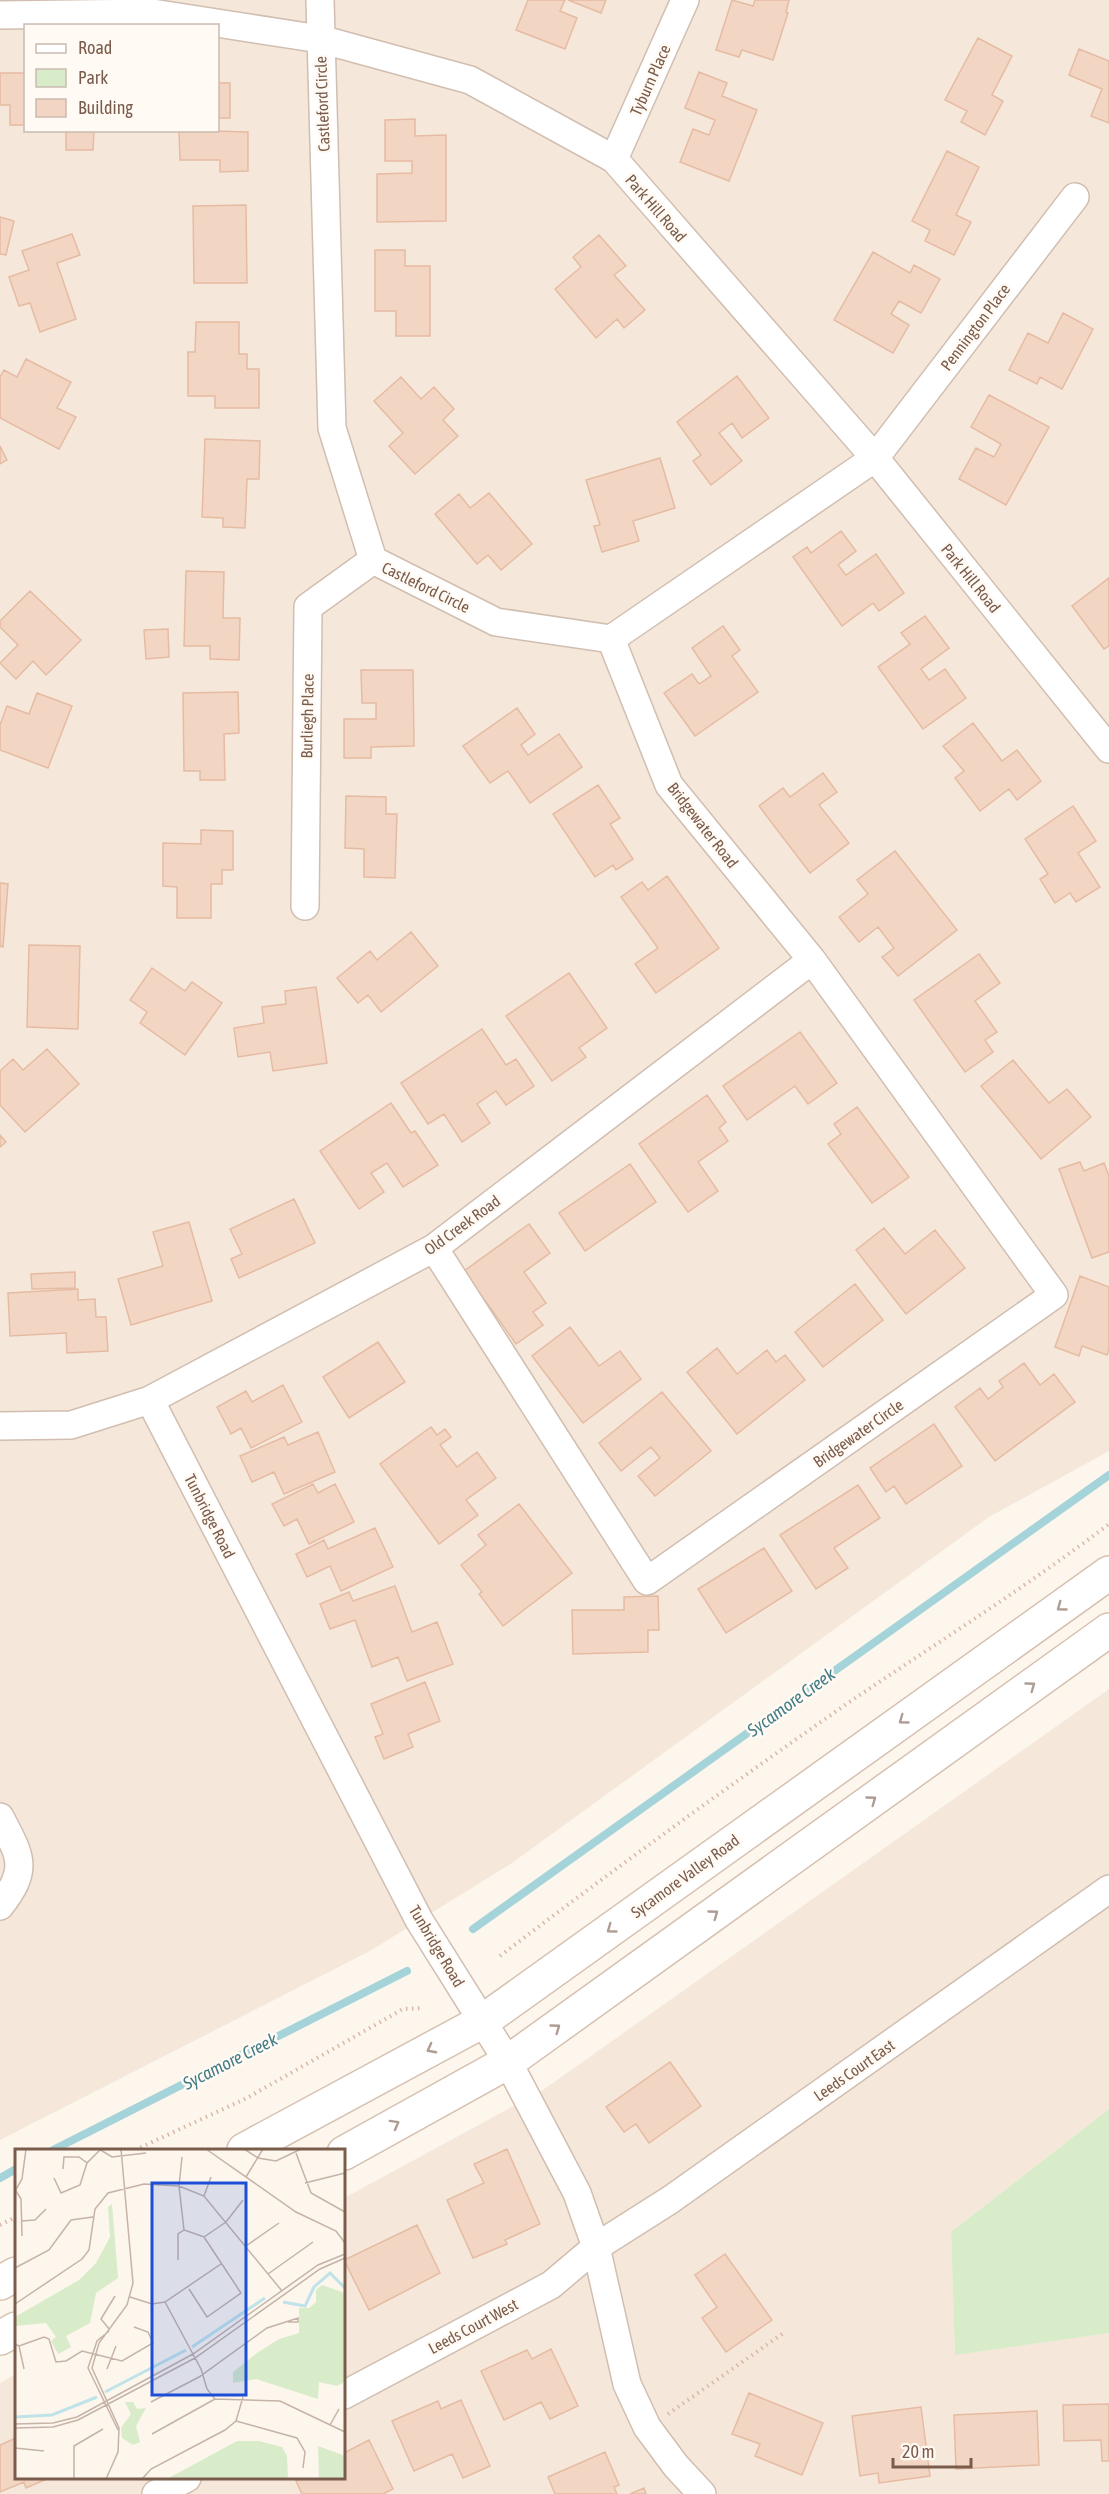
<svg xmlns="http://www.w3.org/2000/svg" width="1109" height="2494" font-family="'Asap Condensed',sans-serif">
	<rect width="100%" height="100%" fill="#fdf6ec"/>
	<!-- residential -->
	<path fill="#f5e8da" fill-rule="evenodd" d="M0,0H1109V1451L989,1517L512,1863L370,1951L0,2140ZM26,26H218V130H26Z
		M1109,1689V2109L951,2232L955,2354L1109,2333V2494H0V2383L16,2374V2478H344V2198L543,2090Z"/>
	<!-- green -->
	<path fill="#d8ecc9" d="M1109,2109V2333L955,2355L951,2232Z"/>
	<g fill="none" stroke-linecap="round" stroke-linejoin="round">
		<!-- stream -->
		<path stroke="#a5d3da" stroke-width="8" d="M473,1929L1109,1475
			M53,2150L407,1971
			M0,2178L16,2169"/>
	</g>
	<!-- building -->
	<path fill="#f3d5c3" stroke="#e6bba3" stroke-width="1.5" d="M528,0H565L560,11L577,18L565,49L516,30Z
		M568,0H606L601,13Z
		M732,0L753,6L755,0H789L786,12L788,13L773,60L742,50L739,57L716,50Z
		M978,38L1012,56L992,95L1003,101L985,135L961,122L967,111L945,100Z
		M1079,49L1109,61V123L1091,116L1102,89L1069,75Z
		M699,72L727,83L722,96L757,110L729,181L680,162L693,129L709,135L715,120L685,108Z
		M0,73H26V125H10V105H0Z
		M218,83H230V118H218Z
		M415,119V136L446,135V221L377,222V174L412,173V161H385V120Z
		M66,130H94L93,150H66Z
		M179,130L248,132V171L220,172V160H180Z
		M947,151L979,167L956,215L971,222L954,255L925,241L930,230L912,221Z
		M246,205L247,283H194L193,206Z
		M0,217L14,221L6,255L0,254Z
		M72,234L80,255L57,263L76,319L40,332L30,303L19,306L9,277L29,270L22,251Z
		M599,235L626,266L614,275L645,310L624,328L617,319L596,338L555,289L581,267L573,257Z
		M375,250H405V266H430V336H396V311H375Z
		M873,252L910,273L914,265L940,279L921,313L899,301L891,314L909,325L893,353L834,320Z
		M1063,313L1093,329L1062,389L1040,377L1037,384L1009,370L1028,333L1048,343Z
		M196,322H239V354H247V369H259V408H215V396H188V352H195Z
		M26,359L71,382L57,408L76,417L59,449L0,418V377L4,370L17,377Z
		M737,376L769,418L742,438L732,423L719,433L742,461L711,485L693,461L701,455L677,422Z
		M401,377L421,399L434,387L454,409L443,420L458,436L415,474L389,446L403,433L374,401Z
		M989,395L1049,427L1006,505L959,479L976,448L994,457L1001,444L971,427Z
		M205,439L260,441L259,479H247L245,528L223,527V518L202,517Z
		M0,446L7,460L0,464Z
		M660,458L675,508L633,521L639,541L602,552L594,526L600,525L586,480Z
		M489,493L532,544L501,570L488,555L477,564L435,514L459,494L470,508Z
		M841,531L856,551L838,565L846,575L876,554L904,593L879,611L873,603L842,626L793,557L807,547L811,553Z
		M186,571L224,572L223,618H240L239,660L210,659V646H184Z
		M1109,578V646L1104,649L1072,606Z
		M30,591L81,640L46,675L33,661L16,679L0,663L18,645L0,627V621Z
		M925,616L949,648L921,669L929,680L945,669L966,698L923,729L878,667L910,644L901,633Z
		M723,626L740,650L732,656L758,692L695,736L664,693L692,674L699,684L711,676L692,648Z
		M168,629L169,657L146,659L144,630Z
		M361,670H413L414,746L371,747V758H344V719H376V703H362Z
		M238,692L239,733L224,734L225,780H200V771H184L183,693Z
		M37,693L72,706L48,768L0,750V725L7,706L29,714Z
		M517,708L535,734L521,745L528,755L559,734L582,767L530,803L508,771L490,783L463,746Z
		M973,723L1002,761L1017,750L1041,781L1017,800L1009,789L980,811L955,778L964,771L943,746Z
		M823,773L837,792L819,805L849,843L810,873L759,806L783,788L790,797Z
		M598,785L620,818L610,824L633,859L616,870L613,865L595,877L553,814Z
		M346,796L386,797V814H397L395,878L364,877V849L345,848Z
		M1073,806L1096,841L1078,853L1100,887L1076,902L1070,893L1055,903L1040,879L1048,874L1025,839Z
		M201,830L233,831V870H222V884H211V918H177V887L163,886V843L201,844Z
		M895,851L957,930L898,976L882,957L894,948L878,927L859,942L839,917L868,894L857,880Z
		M667,876L719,948L656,993L635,964L658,948L621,897L642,882L648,890Z
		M0,883L8,884L3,947L0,946Z
		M411,932L438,966L381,1012L368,995L358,1003L337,978L370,951L377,960Z
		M29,945L80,946L78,1029L27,1027Z
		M979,954L1000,983L975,1001L997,1032L985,1040L993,1052L965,1072L914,1000Z
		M152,968L185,991L192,982L222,1003L185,1055L140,1023L147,1012L130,1000Z
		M569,973L607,1028L579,1048L586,1057L552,1081L506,1016Z
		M316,987L327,1063L273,1071L270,1052L238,1057L234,1028L264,1023L262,1007L286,1004L285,991Z
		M482,1029L506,1065L516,1059L534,1086L506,1105L496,1091L477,1104L490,1123L462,1142L444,1114L428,1124L401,1083Z
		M800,1032L837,1083L808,1104L795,1086L747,1120L723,1086Z
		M47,1049L79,1084L25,1132L0,1105V1071L13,1059L23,1070Z
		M1013,1060L1049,1103L1067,1089L1091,1117L1041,1159L981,1086Z
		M707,1095L726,1122L719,1128L728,1141L698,1162L718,1191L688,1212L639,1144Z
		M391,1103L411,1133L415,1131L438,1165L403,1187L387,1163L371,1173L384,1192L359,1209L320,1151Z
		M857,1107L909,1177L872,1203L828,1144L841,1134L834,1124Z
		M0,1135L6,1142L0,1147Z
		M1080,1162L1084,1171L1104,1163L1109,1176V1252L1092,1258L1059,1169Z
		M630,1164L656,1202L585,1251L559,1213Z
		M294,1199L315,1243L239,1278L231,1259L242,1254L230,1229Z
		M189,1222L212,1301L131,1325L118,1279L163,1266L153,1232Z
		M529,1224L550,1253L524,1272L546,1303L533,1312L543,1325L516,1344L464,1271Z
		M884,1228L905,1254L935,1230L965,1268L906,1314L856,1250Z
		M75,1272V1288L32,1289L31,1274Z
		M1080,1276L1109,1287V1348L1107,1355L1082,1346L1079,1356L1055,1347Z
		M855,1284L883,1320L823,1367L795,1332Z
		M78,1289V1300L95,1299L96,1317H106L108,1351L67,1353L66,1333L10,1336L8,1293Z
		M570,1327L599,1366L620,1351L641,1379L583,1423L532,1356Z
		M378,1342L405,1382L349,1418L323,1377Z
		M717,1348L737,1374L767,1350L776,1362L785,1355L805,1380L737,1434L687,1372Z
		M1024,1363L1040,1385L1054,1374L1075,1402L995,1461L955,1407L980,1388L988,1399L1003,1387L999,1381Z
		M283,1385L302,1422L251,1448L241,1428L231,1434L217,1407L246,1391L252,1402Z
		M662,1392L711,1451L655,1496L638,1476L660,1458L651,1447L621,1471L599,1443Z
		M934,1424L962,1466L906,1504L894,1486L886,1492L870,1468Z
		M431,1427L437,1435L445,1429L451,1437L440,1445L457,1467L477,1452L496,1478L466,1500L478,1515L439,1544L380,1464Z
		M318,1432L335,1472L284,1494L274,1472L252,1482L240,1456L284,1437L288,1445Z
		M313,1484L318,1493L335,1484L354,1522L309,1544L297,1519L284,1526L272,1504Z
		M858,1485L880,1518L834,1548L848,1568L816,1589L780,1535Z
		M519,1504L572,1573L503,1626L479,1594L482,1592L461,1565L486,1545L478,1535Z
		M375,1528L393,1567L341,1591L330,1566L307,1577L296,1554L324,1540L328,1549Z
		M764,1548L792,1591L726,1633L698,1589Z
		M395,1586L412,1632L437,1622L453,1664L407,1681L398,1657L372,1667L355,1620L330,1629L320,1604L349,1592L353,1601Z
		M658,1596L659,1630H648V1652L573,1654L572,1610H624V1597Z
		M425,1682L440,1721L408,1734L413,1747L384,1759L375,1737L383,1734L371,1704Z
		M670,2062L701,2106L649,2143L636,2124L624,2132L606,2107Z
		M507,2149L540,2224L505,2240L507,2244L473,2258L447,2200L484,2183L474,2164Z
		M417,2225L440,2273L369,2310L344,2260Z
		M725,2254L772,2320L726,2352L702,2318L717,2307L695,2275Z
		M551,2349L578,2406L550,2419L541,2402L504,2420L481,2371L527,2350L532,2359Z
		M749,2393L823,2423L802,2475L755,2456L760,2444L732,2434Z
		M461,2400L490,2466L463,2478L452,2454L414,2471L392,2421L438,2401L441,2409Z
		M1109,2404V2461H1102L1101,2440L1064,2441L1063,2405Z
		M921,2407L930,2476L879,2483L878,2473L860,2476L852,2416Z
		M1037,2411L1039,2465L956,2469L954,2415Z
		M16,2438V2478H49L26,2488L24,2482L0,2492V2445Z
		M369,2440L393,2489L383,2494H302L296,2481L303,2478H344V2453Z
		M605,2452L619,2485L614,2487L617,2494H555L548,2477Z
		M644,2488L646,2494H630Z"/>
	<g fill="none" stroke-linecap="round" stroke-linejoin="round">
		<!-- street casing -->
		<g stroke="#d1beb0" stroke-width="30">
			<path id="street" d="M320,0L332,428L373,560L496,622L611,639L875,458L1075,197
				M0,15L152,13L320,39L470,80L614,159L875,458L1109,749
				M614,159L685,0
				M305,906L308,607L373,560
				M434,1248L647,1581L1054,1295L812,960L669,785L611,639
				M150,1400L419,1920L508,2062L577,2193L596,2247L627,2384L647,2427L676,2466L702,2494
				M0,1426L71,1425L150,1400L434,1248L812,960
				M0,1817C20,1856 30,1868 0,1906
				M344,2395L551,2285L596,2247L670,2200L1109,1889
				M156,2494L187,2478"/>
		</g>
		<!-- secondary casing -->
		<g stroke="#d6c0b0" stroke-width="36">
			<path id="secondary" d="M244,2150L483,2021L1109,1573
				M344,2153L508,2062L1109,1630
				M0,2283L16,2274
				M0,2338L16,2329"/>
		</g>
		<!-- path -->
		<path stroke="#d9b8a5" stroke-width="4" stroke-dasharray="1.5 4.5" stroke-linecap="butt" d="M500,1956C614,1869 730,1785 848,1703C935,1644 1025,1588 1109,1524
			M135,2150L247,2098L403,2009L423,2008
			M0,2225L16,2217
			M668,2414L785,2332"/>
		<!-- street -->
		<use href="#street" stroke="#fff" stroke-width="27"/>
		<!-- secondary -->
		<use href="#secondary" stroke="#fff" stroke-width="33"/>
	</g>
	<!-- one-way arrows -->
	<defs><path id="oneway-chevron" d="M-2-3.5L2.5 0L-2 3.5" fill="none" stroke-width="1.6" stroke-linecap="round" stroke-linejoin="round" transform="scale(1.5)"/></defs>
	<g stroke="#af9d94">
		<use href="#oneway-chevron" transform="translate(1061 1607) rotate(144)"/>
		<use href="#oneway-chevron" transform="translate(1031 1686) rotate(-36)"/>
		<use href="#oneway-chevron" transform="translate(903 1720) rotate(144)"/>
		<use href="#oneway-chevron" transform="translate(872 1800) rotate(-36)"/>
		<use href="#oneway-chevron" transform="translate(714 1914) rotate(-36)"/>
		<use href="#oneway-chevron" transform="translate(611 1929) rotate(144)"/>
		<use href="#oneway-chevron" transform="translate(556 2028) rotate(-36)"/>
		<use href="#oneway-chevron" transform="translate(431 2049) rotate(152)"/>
		<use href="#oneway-chevron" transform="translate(395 2124) rotate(-29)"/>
	</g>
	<g text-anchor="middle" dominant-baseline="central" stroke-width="5" stroke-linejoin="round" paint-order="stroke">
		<!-- street labels -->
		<g font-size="16" fill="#7a5c4d" stroke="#fffaf3">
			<text transform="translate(650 80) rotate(-66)">Tyburn Place</text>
			<text transform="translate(322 104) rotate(-92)">Castleford Circle</text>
			<text transform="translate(656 208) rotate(49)">Park Hill Road</text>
			<text transform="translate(975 327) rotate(-53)">Pennington Place</text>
			<text transform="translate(971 578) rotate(51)">Park Hill Road</text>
			<text transform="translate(426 587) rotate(26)">Castleford Circle</text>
			<text transform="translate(307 716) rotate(-89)">Burliegh Place</text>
			<text transform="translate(703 825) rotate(52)">Bridgewater Road</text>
			<text transform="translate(462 1225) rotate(-36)">Old Creek Road</text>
			<text transform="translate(858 1433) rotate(-35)">Bridgewater Circle</text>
			<text transform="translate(210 1516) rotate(63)">Tunbridge Road</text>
			<text transform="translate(685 1876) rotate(-36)">Sycamore Valley Road</text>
			<text transform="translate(437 1946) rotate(59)">Tunbridge Road</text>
			<text transform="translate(854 2070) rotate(-35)">Leeds Court East</text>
			<text transform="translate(473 2326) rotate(-28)">Leeds Court West</text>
		</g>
		<!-- water labels -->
		<g font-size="18" font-style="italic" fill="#437c86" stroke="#fffaf3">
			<text transform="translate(791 1702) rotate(-36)">Sycamore Creek</text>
			<text transform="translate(230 2061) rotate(-27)">Sycamore Creek</text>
		</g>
	</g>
	<!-- overview -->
	<g transform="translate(15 2149)">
		<rect width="330" height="330" fill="#fdf6ec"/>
		<path d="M97,55L103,129L81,144L75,174L51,187L56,198L43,205L36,192L41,188L31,174L0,177V168L64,131L81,114L95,88L93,58ZM307,136L330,144V233L322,237L304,233L303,250L241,230L218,234V223L242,204L264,190L284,184V159H294L301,153V141ZM110,253H118L122,260L131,259L121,277L125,293L118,296L107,289L106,279L116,265ZM222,292H244L267,298L272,307L273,330H152ZM303,297L330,307V330H304Z" fill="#d8ecc9"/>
		<path fill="none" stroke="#bfe3e8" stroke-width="3" d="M268,153L290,157L299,138L315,124L330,139M177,198L250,149M90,243L171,201M0,268L37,266L82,248"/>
		<path fill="none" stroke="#c5b3a7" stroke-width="1.5" d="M84,0L97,8L131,4M191,0L281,63L321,82L330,94M229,0L243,9L261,12L286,0M281,4L296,44L330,63M167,8L164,37L169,81L189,88L211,73L228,51M48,20L49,8H64L72,14M231,28L248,0M39,29L46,44L65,36L72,14L85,1M290,34L330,24M0,42L7,30L11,0M1,42L6,50L7,87M189,47L196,28M6,72L20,71L31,60M231,97L264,74M163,111V85L169,81M0,119L34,101L56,71L78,68M253,125L298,93M174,140L192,168L226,144L189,88M115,148L137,155L150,153L206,115M150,153L186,220L192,240L200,250L265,252L330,283M0,155L67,110L74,101L80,60L93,44L129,35L164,37L189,47L267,142M95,181L86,170L100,147M94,182L82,192L73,219L103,281M0,195L4,197L9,220M4,197L29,188L34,190L41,213L51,212L67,202L107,212L138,194L133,183L119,178M92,220L101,197M136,253L184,228L252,179L283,169V173H273M221,272L282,289L290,303L288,319M0,275L38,274L62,268L178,205L303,116L330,105M315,276L324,260M0,279L38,278L63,271L180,209L305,120L330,109M137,285L200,250M0,299L29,302M59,330V297L88,280M91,330L103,303L104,279L77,219L84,194L112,156L118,134L106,0M127,330L136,320L210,281L221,272L228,248"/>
		<path fill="#1d4ed8" fill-opacity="0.15" stroke="#1d4ed8" stroke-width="3" d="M137,34H231V246H137Z"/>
		<rect width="330" height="330" fill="none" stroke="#7a5c4d" stroke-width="3"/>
	</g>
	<!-- legend -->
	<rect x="24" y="24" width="195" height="108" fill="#fffaf3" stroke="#cabbb1" stroke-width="1.5"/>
	<rect x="36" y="44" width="30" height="9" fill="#ffffff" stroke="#cabbb1" stroke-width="1.5"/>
	<text x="78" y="54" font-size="18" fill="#7a5c4d">Road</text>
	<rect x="36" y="69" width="30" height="18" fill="#d8ecc9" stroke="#cabbb1" stroke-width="1.5"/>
	<text x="78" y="84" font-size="18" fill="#7a5c4d">Park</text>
	<rect x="36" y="99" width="30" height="18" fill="#f3d5c3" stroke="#cabbb1" stroke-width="1.5"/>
	<text x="78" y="114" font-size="18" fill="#7a5c4d">Building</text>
	<!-- scale -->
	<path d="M893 2458v9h78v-9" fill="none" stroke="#7a5c4d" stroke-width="3"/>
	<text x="902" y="2458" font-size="18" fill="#7a5c4d" stroke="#fffaf3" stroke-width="4.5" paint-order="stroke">20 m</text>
</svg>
